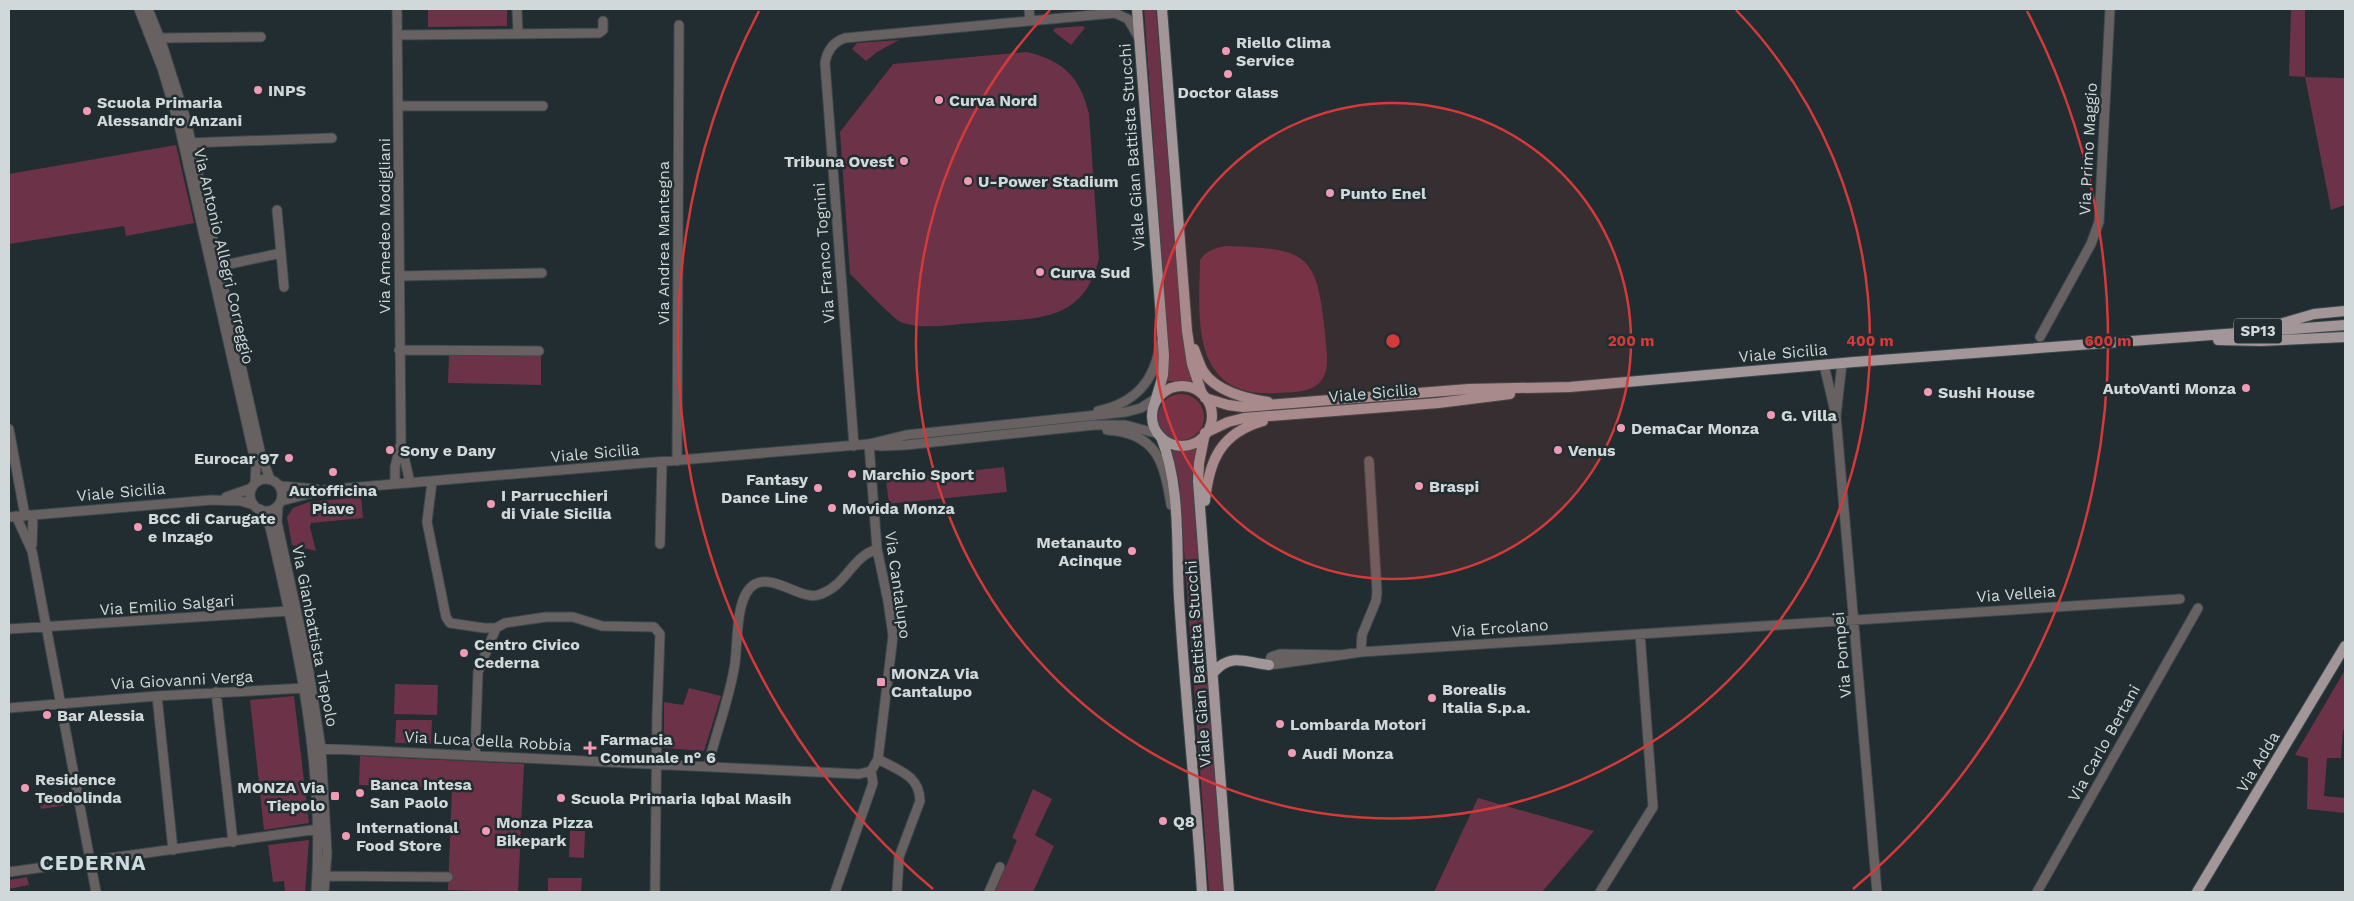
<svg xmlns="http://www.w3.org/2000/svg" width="2354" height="901" font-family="'Work Sans',sans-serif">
	<rect width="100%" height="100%" fill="#212d30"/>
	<!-- green -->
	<path fill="#6c3247" d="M428,9H507V26L428,27Z
		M1144,9H1156L1182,326L1188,369L1192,382L1167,381L1169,369L1166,320Z
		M2291,9H2305V77L2345,78V205L2331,210L2305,77L2289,76Z
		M1083,26L1085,28L1071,45L1053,31L1055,28Z
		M899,40L877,52L866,61L852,49L857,43Z
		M1027,52C1064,61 1080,77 1089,114L1099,259C1083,326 1030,318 974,323C951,324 925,330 903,323C893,320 860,283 850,274L840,132L893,64Z
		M176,145L194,223L126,236L124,226L9,244V174Z
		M1226,246C1307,249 1317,252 1325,334C1326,349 1331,370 1320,382C1310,393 1292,392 1277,393C1190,398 1199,320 1200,260C1207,250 1215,248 1226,246Z
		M541,354V385L448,383L449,355Z
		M1158 417a23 23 0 1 1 46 0a23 23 0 1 1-46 0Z
		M1197,446L1193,478L1225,892H1209L1179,482L1171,448L1185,450Z
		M1004,467L1007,492L889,504L886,480Z
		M361,497L363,518L311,523L310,527L316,551L292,545L287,517L293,508L309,502Z
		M2345,670V730H2343L2341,758H2327L2324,796L2345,798V813L2307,809L2308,758L2295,755Z
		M395,684L438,685L437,715L394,714Z
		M689,688L721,696L704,751L664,748V702L683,705Z
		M294,696L309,823L264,830L250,700Z
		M396,720H432L431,744L395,743Z
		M360,756L524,764L518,892L448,890L452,789L359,785Z
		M1033,789L1052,799L1035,835L1054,846L1033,892H995L1017,840L1012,838Z
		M66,792L68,805L41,809L39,798Z
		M1478,798L1594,831L1542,892H1434Z
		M570,831H585L584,858L569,857Z
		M309,840L305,892H285L284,881L273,882L268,845Z
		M27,877L29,885L9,889V880Z
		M548,878H582L581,892H548Z"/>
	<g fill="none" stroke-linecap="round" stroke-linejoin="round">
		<!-- minor casing -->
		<g stroke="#3d484b" stroke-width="11">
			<path id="minor" d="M139,9L162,68L179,125L256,465L255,483
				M148,9L162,44L186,120L261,455L270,479
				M397,9L401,443L410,483
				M517,9L518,34
				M1029,9L1030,20
				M398,35L599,33L603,30V21
				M160,38L261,37
				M398,106H543
				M187,143L332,138
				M281,253L284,287
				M220,266L281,253L277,210
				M400,276L542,273
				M2040,337L2091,244L2099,222L2110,9
				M399,350L539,351
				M1824,365L1836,416L1842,363
				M1098,411C1136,403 1155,380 1160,344
				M1836,416L1877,892
				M9,429L25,516
				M1107,430C1157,433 1164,462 1171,505
				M869,444L877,549L888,601L893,636L878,759L871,771
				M872,445L882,446L906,445L1094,425H1125L1159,434
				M854,446L825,63C827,51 833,42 845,38L1115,13L1128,19L1139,38
				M677,461L679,25
				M250 495a16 16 0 1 1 32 0a16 16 0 1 1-32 0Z
				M432,482L427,522L446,617L450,623L484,628H496L505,623L546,617H573L602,626L654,627L660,634L657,715L655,892
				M395,484V467L401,443
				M280,486L316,489
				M226,497L252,488
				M281,501L324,490L869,444L906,435L1126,412L1141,408L1158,397
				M278,506L277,522L307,660L321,748L327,853L324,892
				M260,509L270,527C298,647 325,769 316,892
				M16,516L32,551L96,892
				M9,517L211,500L241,501L254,505
				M660,544L662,462
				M32,545L33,515
				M9,629L289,611
				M1361,652L1362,635L1376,601L1377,592L1369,461
				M1280,654L1341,655L1269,665L1271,657Z
				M1341,655L1361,652L2180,599
				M216,692L233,842
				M157,696L173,850
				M9,708L157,696L305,688
				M313,748L859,774L871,771
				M475,756L478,672L496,628
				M878,759C897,770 920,775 920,801L899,857L897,892
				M708,766C716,732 730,698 735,663C738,642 735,595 755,584C774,574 801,600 818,595C846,587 851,557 877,549
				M9,872L319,829
				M326,876L448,877
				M835,892L873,783L871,771
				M989,892L1000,867
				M1600,892L1653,807L1640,634
				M2037,892L2198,608"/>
		</g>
		<!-- major casing -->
		<g stroke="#3d484b" stroke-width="12">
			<path id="major" d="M1137,9L1164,356L1163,375L1155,402
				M1162,9L1187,331L1192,364L1202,394
				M2273,326L2314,314L2345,311
				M2218,340L2261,341L2345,337
				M1194,349C1197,356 1199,364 1203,371C1215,391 1247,399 1268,402
				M1152 416a30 30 0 1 1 60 0a30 30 0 1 1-60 0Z
				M1205,398L1228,405L1243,407L1469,389L1570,387L1854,362L2345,325
				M1205,433L1199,463L1198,481L1229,892
				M1205,433L1228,422L1244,418L1438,403L1510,394
				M1161,437C1181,487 1176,544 1179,597C1185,696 1196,794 1202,892
				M1205,501C1209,460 1221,433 1263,421
				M1214,672C1231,652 1247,663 1269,665
				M2197,892L2345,646"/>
		</g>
		<!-- minor -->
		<use href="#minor" stroke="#676162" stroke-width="9"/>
		<!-- major -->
		<use href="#major" stroke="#a29699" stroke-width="10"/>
	</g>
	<!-- distance rings -->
	<circle cx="1393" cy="341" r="238" fill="#d53a3a" fill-opacity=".12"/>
	<g fill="none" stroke="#d53a3a" stroke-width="2.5">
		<circle cx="1393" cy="341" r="238"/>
		<path d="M1736 10A477 477 0 1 1 1050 10"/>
		<path d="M933 889A715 715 0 0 1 759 11M2027 11A715 715 0 0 1 1853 889"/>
	</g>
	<!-- markers -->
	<g fill="#f09ab5" stroke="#212d30" stroke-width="2">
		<circle cx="1226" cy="51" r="5"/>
		<circle cx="1228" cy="74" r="5"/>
		<circle cx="258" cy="90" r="5"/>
		<circle cx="939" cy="100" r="5"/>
		<circle cx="87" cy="111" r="5"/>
		<circle cx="904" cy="161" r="5"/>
		<circle cx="968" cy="181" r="5"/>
		<circle cx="1330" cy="193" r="5"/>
		<circle cx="1040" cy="272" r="5"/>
		<circle cx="2246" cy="388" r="5"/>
		<circle cx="1928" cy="392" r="5"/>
		<circle cx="1771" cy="415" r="5"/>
		<circle cx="1621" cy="428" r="5"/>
		<circle cx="390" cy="450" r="5"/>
		<circle cx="1558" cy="450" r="5"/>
		<circle cx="289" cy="458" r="5"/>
		<circle cx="333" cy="472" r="5"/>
		<circle cx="852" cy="474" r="5"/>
		<circle cx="1419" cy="486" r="5"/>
		<circle cx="818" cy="488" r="5"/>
		<circle cx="491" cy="504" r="5"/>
		<circle cx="832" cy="508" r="5"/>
		<circle cx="138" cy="527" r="5"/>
		<circle cx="1132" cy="551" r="5"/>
		<circle cx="464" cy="653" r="5"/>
		<rect x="876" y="677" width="10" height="10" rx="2.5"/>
		<circle cx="1432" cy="698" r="5"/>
		<circle cx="47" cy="715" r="5"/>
		<circle cx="1280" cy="724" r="5"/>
		<path d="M587.5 740.5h5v5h5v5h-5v5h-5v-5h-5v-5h5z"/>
		<circle cx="1292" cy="753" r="5"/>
		<circle cx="25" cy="788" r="5"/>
		<circle cx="360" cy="793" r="5"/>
		<rect x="330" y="791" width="10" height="10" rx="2.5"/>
		<circle cx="561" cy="798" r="5"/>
		<circle cx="1163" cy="821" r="5"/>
		<circle cx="486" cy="831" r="5"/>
		<circle cx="346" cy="836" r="5"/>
	</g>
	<g text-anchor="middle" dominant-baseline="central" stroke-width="5" stroke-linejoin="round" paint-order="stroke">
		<!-- shield labels -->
		<rect fill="#212d30" stroke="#9ca5a6" stroke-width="1" x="2234" y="318.5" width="48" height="25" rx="4"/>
		<g font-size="15" font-weight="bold" fill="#d0d8d9">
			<text x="2258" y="331">SP13</text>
		</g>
		<!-- poi labels -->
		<g font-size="16" font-weight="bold" fill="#d0d8d9" stroke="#212d30" text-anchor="start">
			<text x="1236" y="42">Riello Clima<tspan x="1236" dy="18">Service</tspan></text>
			<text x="268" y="90">INPS</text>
			<text x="1228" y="92" text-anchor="middle">Doctor Glass</text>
			<text x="949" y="100">Curva Nord</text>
			<text x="97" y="102">Scuola Primaria<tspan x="97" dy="18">Alessandro Anzani</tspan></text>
			<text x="894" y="161" text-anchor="end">Tribuna Ovest</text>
			<text x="978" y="181">U-Power Stadium</text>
			<text x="1340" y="193">Punto Enel</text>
			<text x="1050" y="272">Curva Sud</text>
			<text x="2236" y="388" text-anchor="end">AutoVanti Monza</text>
			<text x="1938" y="392">Sushi House</text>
			<text x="1781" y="415">G. Villa</text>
			<text x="1631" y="428">DemaCar Monza</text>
			<text x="400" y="450">Sony e Dany</text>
			<text x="1568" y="450">Venus</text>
			<text x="279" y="458" text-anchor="end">Eurocar 97</text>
			<text x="862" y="474">Marchio Sport</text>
			<text x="808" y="479" text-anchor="end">Fantasy<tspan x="808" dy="18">Dance Line</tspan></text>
			<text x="1429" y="486">Braspi</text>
			<text x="333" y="490" text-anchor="middle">Autofficina<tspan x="333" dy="18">Piave</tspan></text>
			<text x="501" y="495">I Parrucchieri<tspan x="501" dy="18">di Viale Sicilia</tspan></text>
			<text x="842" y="508">Movida Monza</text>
			<text x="148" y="518">BCC di Carugate<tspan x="148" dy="18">e Inzago</tspan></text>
			<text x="1122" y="542" text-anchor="end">Metanauto<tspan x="1122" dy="18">Acinque</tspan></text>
			<text x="474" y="644">Centro Civico<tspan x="474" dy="18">Cederna</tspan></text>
			<text x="891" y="673">MONZA Via<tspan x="891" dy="18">Cantalupo</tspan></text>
			<text x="1442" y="689">Borealis<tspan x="1442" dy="18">Italia S.p.a.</tspan></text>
			<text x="57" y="715">Bar Alessia</text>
			<text x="1290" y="724">Lombarda Motori</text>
			<text x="600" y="739">Farmacia<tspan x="600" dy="18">Comunale n° 6</tspan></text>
			<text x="1302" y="753">Audi Monza</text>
			<text x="35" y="779">Residence<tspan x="35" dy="18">Teodolinda</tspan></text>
			<text x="370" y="784">Banca Intesa<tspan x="370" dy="18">San Paolo</tspan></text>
			<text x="325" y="787" text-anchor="end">MONZA Via<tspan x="325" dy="18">Tiepolo</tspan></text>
			<text x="571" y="798">Scuola Primaria Iqbal Masih</text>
			<text x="1173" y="821">Q8</text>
			<text x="496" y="822">Monza Pizza<tspan x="496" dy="18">Bikepark</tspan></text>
			<text x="356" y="827">International<tspan x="356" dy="18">Food Store</tspan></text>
		</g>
		<!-- street labels -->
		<g font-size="16" fill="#d0d8d9" stroke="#212d30">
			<text transform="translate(1132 147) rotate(-94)">Viale Gian Battista Stucchi</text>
			<text transform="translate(2088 149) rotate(-87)">Via Primo Maggio</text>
			<text transform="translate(384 226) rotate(-90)">Via Amedeo Modigliani</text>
			<text transform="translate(663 243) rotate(-90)">Via Andrea Mantegna</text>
			<text transform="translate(824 253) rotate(-94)">Via Franco Tognini</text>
			<text transform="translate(224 256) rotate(77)">Via Antonio Allegri Correggio</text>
			<text transform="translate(1783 353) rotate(-5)">Viale Sicilia</text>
			<text transform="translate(1373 393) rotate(-5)">Viale Sicilia</text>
			<text transform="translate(595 453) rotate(-5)">Viale Sicilia</text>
			<text transform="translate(121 492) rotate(-5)">Viale Sicilia</text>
			<text transform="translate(898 585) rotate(82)">Via Cantalupo</text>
			<text transform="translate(2016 594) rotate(-4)">Via Velleia</text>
			<text transform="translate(167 605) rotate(-4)">Via Emilio Salgari</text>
			<text transform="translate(1500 628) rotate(-4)">Via Ercolano</text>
			<text transform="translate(315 636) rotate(79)">Via Gianbattista Tiepolo</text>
			<text transform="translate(1842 655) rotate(-95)">Via Pompei</text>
			<text transform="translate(1198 664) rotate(-94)">Viale Gian Battista Stucchi</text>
			<text transform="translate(182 680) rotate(-3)">Via Giovanni Verga</text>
			<text transform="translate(488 741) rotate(3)">Via Luca della Robbia</text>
			<text transform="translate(2104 743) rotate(-61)">Via Carlo Bertani</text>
			<text transform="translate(2258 762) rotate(-59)">Via Adda</text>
		</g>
		<!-- district labels -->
		<g font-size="21" font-weight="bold" letter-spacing="1" fill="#cadade" stroke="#212d30">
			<text x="93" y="862">CEDERNA</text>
		</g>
	</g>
	<circle cx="1393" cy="341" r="8" fill="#d53a3a" stroke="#212d30" stroke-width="2.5"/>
	<g font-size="15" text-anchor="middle" font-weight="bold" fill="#d53a3a" stroke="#212d30" stroke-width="5" stroke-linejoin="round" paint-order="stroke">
		<text x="1631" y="346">200 m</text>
		<text x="1870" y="346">400 m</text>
		<text x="2108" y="346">600 m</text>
	</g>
	<!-- border -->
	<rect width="2354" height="901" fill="none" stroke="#d0d8d9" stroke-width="20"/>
</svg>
